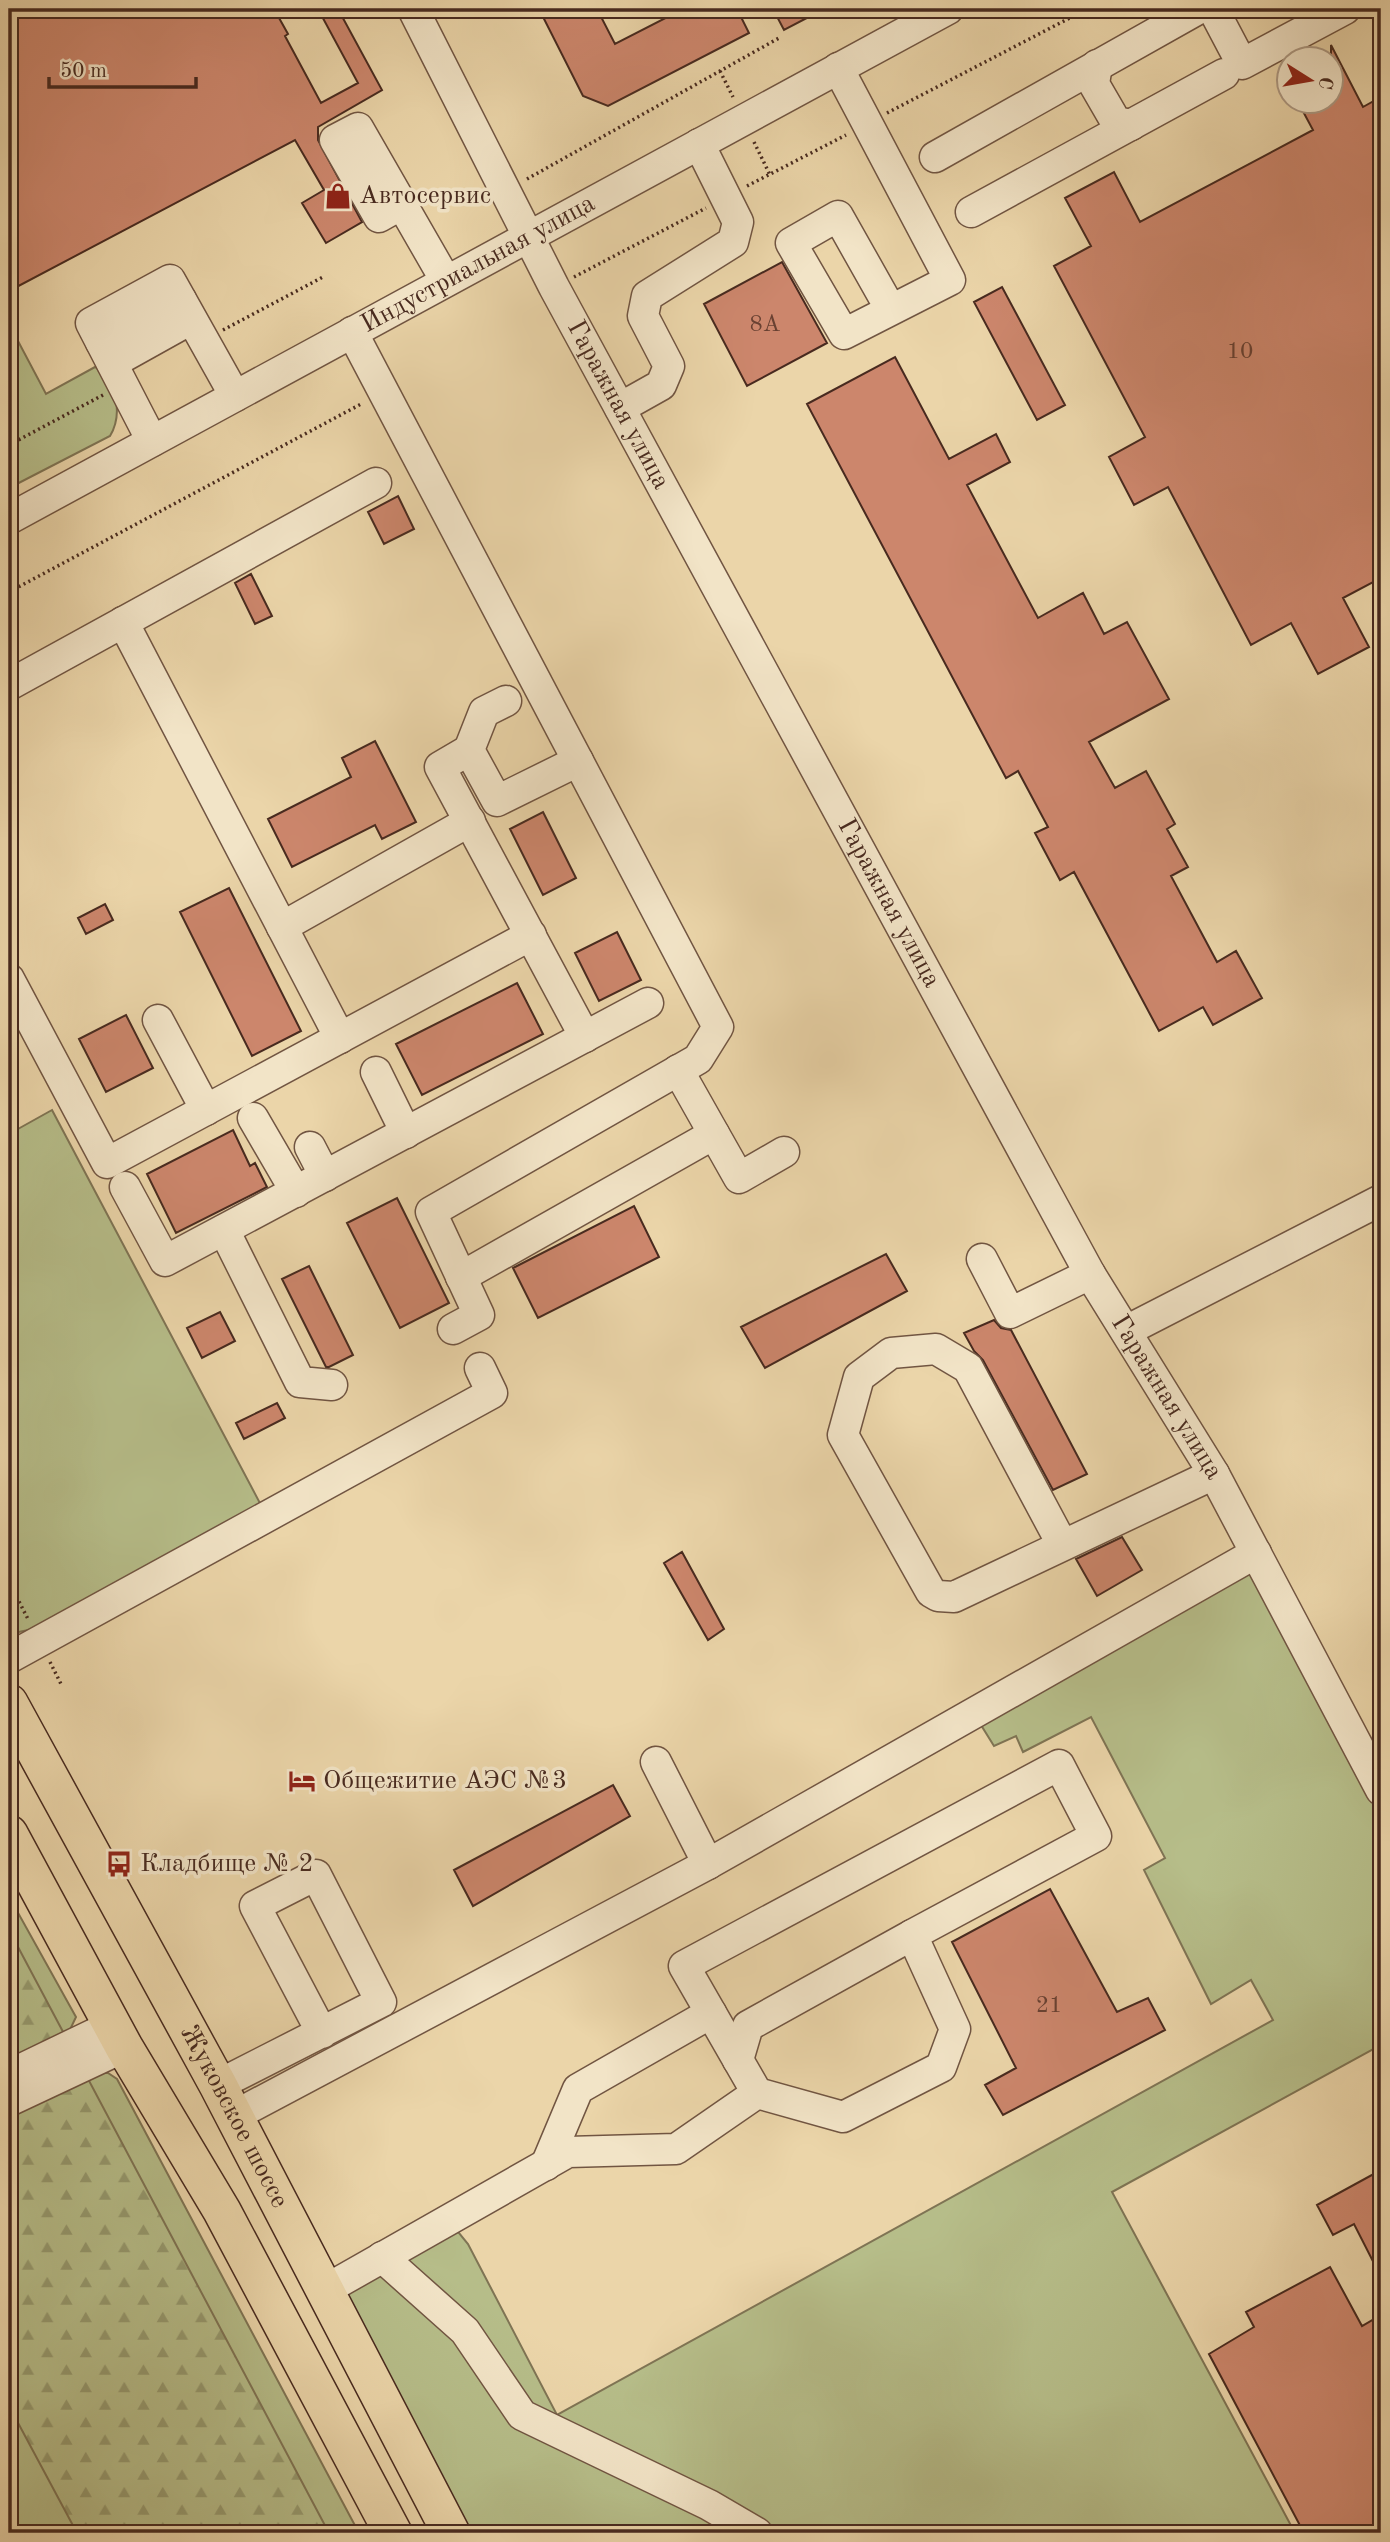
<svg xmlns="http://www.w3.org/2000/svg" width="1390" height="2542" font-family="'Old Standard TT',serif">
	<defs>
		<pattern id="forest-firs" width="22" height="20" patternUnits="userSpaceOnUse" patternTransform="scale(1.75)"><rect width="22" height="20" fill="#b6bd89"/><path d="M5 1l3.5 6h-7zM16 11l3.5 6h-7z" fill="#969a6f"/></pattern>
	</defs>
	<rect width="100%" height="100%" fill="#ebd5a9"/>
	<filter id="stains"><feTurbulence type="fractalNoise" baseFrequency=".00286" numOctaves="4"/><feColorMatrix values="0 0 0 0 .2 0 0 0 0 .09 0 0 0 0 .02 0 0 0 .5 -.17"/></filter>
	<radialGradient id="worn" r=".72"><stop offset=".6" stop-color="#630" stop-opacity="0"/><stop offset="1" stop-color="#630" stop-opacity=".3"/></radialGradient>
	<!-- grass -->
	<path fill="#b6bd89" stroke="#7f7454" stroke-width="2" d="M9,324L46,394L95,367C117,381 123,414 110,436L9,488Z
		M52,1110L262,1507L38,1628L9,1634V1134Z
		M1245,1574H1250L1261,1583L1381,1811V2045L1112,2192L1295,2533H471L343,2294L455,2228L468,2244L557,2415L1273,2020L1251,1980L1211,2004L1144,1870L1165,1858L1091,1717L1023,1752L1016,1736L994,1746L981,1725Z
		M9,1868L18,1885L12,1902L76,2017L66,2038L94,2072L108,2073L117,2079L359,2533L9,2531Z"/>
	<!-- forest -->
	<path fill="url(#forest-firs)" stroke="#7f7454" stroke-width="2" d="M9,1930L329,2533H77L9,2406Z"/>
	<!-- building -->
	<path fill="#cc866c" stroke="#482a1f" stroke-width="2" d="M14,9H274L288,34L285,36L321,103L358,83L318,9H338L382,90L318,127V140L362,222L326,243L302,203L324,190L295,140L9,291V12Z
		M539,9H597L615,44L683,9H737L749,33L608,106L583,96Z
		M773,9H824L784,30Z
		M1331,45L1363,107L1381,97V578L1343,598L1369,647L1318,674L1291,623L1251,645L1168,487L1134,505L1109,457L1145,437L1054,266L1091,246L1065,198L1114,172L1140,222L1313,130L1298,102H1331Z
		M782,262L827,343L747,386L704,304Z
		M1002,287L1065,405L1037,420L974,302Z
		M895,357L949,459L996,434L1010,462L967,485L1038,618L1083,593L1104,634L1127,622L1169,699L1089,742L1115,788L1146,771L1175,824L1167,829L1188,867L1171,876L1217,962L1236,951L1262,998L1213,1025L1203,1007L1159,1031L1074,872L1060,880L1035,833L1048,827L1018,771L1006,778L807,404Z
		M398,496L414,529L384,544L368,512Z
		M251,574L272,616L255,624L235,583Z
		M375,741L416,822L382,839L375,825L292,867L268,819L351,777L342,758Z
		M543,812L576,878L543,895L510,829Z
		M229,888L301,1031L252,1056L180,912Z
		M105,904L113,920L86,934L78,918Z
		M617,932L641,980L599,1001L575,953Z
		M517,983L543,1034L422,1095L396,1044Z
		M126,1015L153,1068L106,1092L79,1039Z
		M233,1130L250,1166L255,1163L267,1187L176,1233L147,1174Z
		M397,1198L449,1303L400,1328L347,1223Z
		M634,1206L659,1257L538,1318L513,1268Z
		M886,1254L907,1291L765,1368L741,1327Z
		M309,1266L353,1355L329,1367H326L282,1279Z
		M220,1312L235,1341L202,1358L187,1328Z
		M994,1320L1001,1328L1011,1330L1087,1474L1053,1490L983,1360L974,1351L964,1333Z
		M277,1403L285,1418L244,1439L236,1423Z
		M1122,1537L1142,1570L1097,1596L1076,1559Z
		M682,1552L724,1629L708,1640L664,1563Z
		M613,1785L630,1816L473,1906L454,1870Z
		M1050,1889L1117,2012L1148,1998L1165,2030L1003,2115L985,2085L1016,2068L952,1942Z
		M1381,2170V2277L1354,2224L1333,2235L1317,2205Z
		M1330,2267L1362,2326L1381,2315V2533H1304L1209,2354L1254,2327L1246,2312Z"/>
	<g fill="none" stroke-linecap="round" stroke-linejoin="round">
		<!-- minor casing -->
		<g stroke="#715542" stroke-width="33">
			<g id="minor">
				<path id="s1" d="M413,9L554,287L1090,1274L1214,1474L1381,1790"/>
				<path d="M1213,9L1242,64L1345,9"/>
				<path d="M1097,65L1094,84L1116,122L1131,125"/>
				<path d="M838,68L950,280L844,334L791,243L838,216L891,310"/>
				<path d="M935,157L1198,9"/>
				<path d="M402,204L379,217L335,140L358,128L446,281"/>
				<path d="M971,212L1224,74"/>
				<path d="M352,332L578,761"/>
				<path d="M101,342L181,300"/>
				<path d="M112,363L191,319"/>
				<path d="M620,408L661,385L669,366L643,316L647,296L733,242L738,222L699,144"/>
				<path d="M152,441L91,323L170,280L235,396"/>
				<path id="s2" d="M9,519L948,9"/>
				<path d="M123,622L340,1038"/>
				<path d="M9,685L376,483"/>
				<path d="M469,750L440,767L585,1037"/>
				<path d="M282,927L470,821"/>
				<path d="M9,979L107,1163L531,935"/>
				<path d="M158,1020L206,1110"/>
				<path d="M678,1070L739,1178L784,1152"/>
				<path d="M376,1072L406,1133"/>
				<path d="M253,1118L296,1192"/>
				<path d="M310,1147L325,1176"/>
				<path d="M125,1187L165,1261L648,1003"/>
				<path d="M224,1230L300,1382L332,1385"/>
				<path d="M982,1259L1010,1313L1090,1274"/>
				<path d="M461,1277L714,1134"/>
				<path d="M453,1329L479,1315L431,1212L698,1059L718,1027L578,761L497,801L469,750L484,712L506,701"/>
				<path d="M1126,1331L1381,1200"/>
				<path d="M1062,1544L968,1368L936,1349L891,1353L859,1377L843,1435L931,1592L938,1596L954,1597L1214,1474"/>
				<path d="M9,1658L492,1393L480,1368"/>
				<path d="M656,1762L708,1864"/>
				<path d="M738,2060L748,2026L912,1935"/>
				<path d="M9,2075L113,2025"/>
				<path d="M218,2085L381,2002L316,1875L255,1906L322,2033"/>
				<path d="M9,2101L124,2047"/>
				<path d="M234,2116L708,1864L1256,1553"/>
				<path d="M546,2165L578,2089L711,2013"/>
				<path d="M382,2257L465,2331L522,2415L709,2505L757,2533"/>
				<path d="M325,2290L568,2152L676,2149L757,2093L843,2117L941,2067L955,2029L912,1935L1096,1836L1059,1765L684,1966L757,2093"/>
			</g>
		</g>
		<!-- major casing -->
		<g stroke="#482a1f" stroke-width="40">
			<g id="major">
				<path id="s3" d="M9,1703L218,2085L451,2533"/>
				<path d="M9,1834L124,2047L222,2211L393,2533"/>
			</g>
		</g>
		<!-- path -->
		<path stroke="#482a1f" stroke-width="3.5" stroke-dasharray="2 3.5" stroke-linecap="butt" d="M720,71L733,97
			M887,113L1087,9
			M754,142L770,175
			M527,179L779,38
			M747,186L846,135
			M574,277L706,208
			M223,330L323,277
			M9,445L103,395
			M9,592L363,403
			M9,1582L29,1621
			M50,1662L61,1684"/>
		<!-- minor -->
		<use href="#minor" stroke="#f2e4c7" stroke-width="30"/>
		<!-- major -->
		<use href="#major" stroke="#ebd5a9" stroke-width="37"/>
	</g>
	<!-- icons -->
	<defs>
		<g id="shop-bare" transform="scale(2.1)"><path d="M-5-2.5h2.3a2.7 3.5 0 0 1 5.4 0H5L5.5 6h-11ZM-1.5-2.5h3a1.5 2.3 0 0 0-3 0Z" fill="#8f2418" stroke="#f2e4c7" stroke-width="2.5" paint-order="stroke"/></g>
		<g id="hotel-bare" transform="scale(2.1)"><path d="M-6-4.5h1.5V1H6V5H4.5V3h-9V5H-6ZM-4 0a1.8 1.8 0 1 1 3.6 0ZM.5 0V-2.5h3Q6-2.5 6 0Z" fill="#8f2418" stroke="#f2e4c7" stroke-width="2.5" paint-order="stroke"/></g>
		<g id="bus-bare" transform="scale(2.1)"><path d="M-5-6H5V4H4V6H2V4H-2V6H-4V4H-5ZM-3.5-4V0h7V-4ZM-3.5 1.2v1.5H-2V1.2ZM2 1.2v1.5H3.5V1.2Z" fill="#8f2418" stroke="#f2e4c7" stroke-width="2.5" paint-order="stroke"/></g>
	</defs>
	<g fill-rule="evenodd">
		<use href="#shop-bare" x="338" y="196"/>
		<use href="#hotel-bare" x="302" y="1781"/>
		<use href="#bus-bare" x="119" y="1864"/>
	</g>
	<g text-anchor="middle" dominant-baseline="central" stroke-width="7" stroke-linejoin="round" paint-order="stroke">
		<!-- number labels -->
		<g font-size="23" fill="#694132">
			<text x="765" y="324">8А</text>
			<text x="1240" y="351">10</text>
			<text x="1049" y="2005">21</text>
		</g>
		<!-- poi labels -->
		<g font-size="26" fill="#482a1f" stroke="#f2e4c7" text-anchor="start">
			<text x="359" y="196">Автосервис</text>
			<text x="323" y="1781">Общежитие АЭС №3</text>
			<text x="140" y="1864">Кладбище № 2</text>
		</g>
		<!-- street labels -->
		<g font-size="26" fill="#482a1f" stroke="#f2e4c7">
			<text stroke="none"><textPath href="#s2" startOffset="534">Индустриальная улица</textPath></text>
			<text stroke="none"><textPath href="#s1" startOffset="446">Гаражная улица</textPath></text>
			<text stroke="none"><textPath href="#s1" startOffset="1013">Гаражная улица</textPath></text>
			<text stroke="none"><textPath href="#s1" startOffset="1580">Гаражная улица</textPath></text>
			<text stroke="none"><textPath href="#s3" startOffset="471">Жуковское шоссе</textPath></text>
		</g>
	</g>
	<!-- margin -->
	<rect width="1390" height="2542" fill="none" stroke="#ebd5a9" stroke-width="35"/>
	<rect x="10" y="10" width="1369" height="2521" fill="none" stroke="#482a1f" stroke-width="3.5"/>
	<rect x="18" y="18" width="1355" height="2507" fill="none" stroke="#482a1f" stroke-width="2"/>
	<!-- north arrow -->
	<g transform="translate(1310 80) rotate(101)"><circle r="33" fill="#f2e4c7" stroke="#ae9a84" stroke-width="2"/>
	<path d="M0-5L12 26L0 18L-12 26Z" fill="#8f2418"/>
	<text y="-10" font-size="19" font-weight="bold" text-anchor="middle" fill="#482a1f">С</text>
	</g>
	<!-- scale -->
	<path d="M49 77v10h147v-10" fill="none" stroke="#482a1f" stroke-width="3.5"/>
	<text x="60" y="77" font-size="21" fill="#482a1f" stroke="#f2e4c7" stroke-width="5" paint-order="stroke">50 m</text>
	<rect width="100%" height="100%" filter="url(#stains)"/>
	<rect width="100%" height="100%" fill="url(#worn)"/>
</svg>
